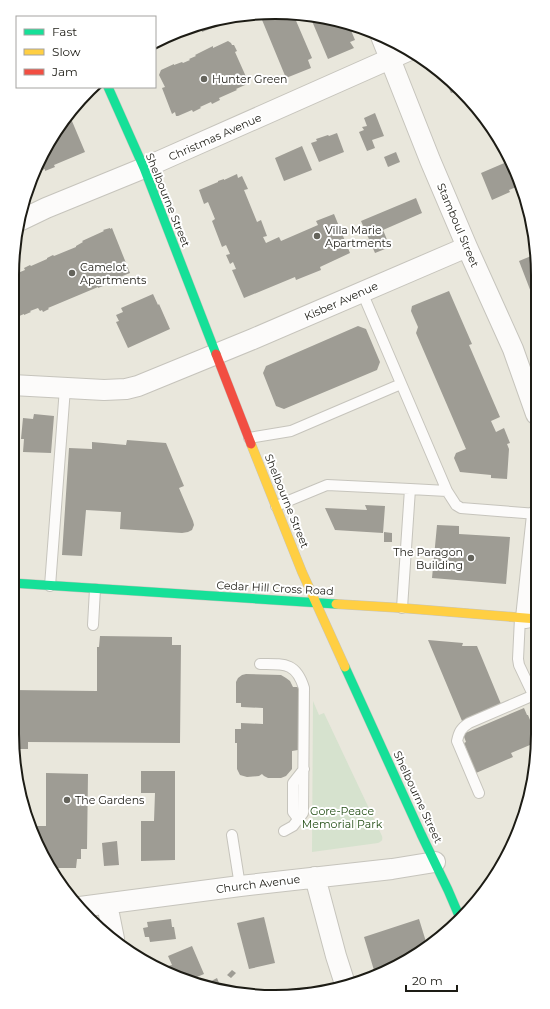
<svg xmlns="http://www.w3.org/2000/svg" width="550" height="1009" font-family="Montserrat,sans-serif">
	<rect width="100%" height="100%" fill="#e9e7dc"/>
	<!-- green -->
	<path fill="#d6e2ce" d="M313,701L319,715L324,713L382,836C383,840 382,841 378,843L312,852Z"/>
	<!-- building -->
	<path fill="#9e9c94" d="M266,13L291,14L292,16H294L312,58L308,60L311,68L286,78L260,15Z
		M309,14L347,23L349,27L347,28L348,29L350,28L355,40L350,42L354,48L328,59Z
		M212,20L215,27L202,32L200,26Z
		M228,41L231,43L232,45H234L237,51L235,52L247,79H245L246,82L245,85L236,89L237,90L219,98L220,100L212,104L211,102L200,107L201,108L193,112L192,110L178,116H176L175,112L172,114L162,88L165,87L159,75L161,70L174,64V65L182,62L183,63L190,60L189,59L196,56L195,55L213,46V48Z
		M442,73L449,77L462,92L459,94L457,91L451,93Z
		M375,113L384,136L372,140L375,148L367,151L359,132L364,130L362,127L367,126L364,118Z
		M69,114L85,152L54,165L55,167L45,171V169L35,173L47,144Z
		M337,133L344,152L319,162L311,143L317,141L316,139L328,135L329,136Z
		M302,146L312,170L284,181L275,158Z
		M396,152L400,162L388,167L384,157Z
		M509,161L521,185L509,190L510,192L492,200L481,173Z
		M237,174L238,178L242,176L248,189L244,190L257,222L261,220L267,236L263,237L266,243L279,237L281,241L318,225L316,221L334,214L350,253L320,267L321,270L296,280L295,277L244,298L232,270L236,269L233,262L230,264L226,255L230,254L226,245L222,247L212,221L215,219L208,202L204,204L199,190L218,182V181L224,179V180Z
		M416,198L422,213L383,230L390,247L375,253L361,221Z
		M110,228V229L112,228L130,273L103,284V286L98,288V287L79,295L48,308L49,309L43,312L42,310L40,311L38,308L30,311L31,312L24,315V314L12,319L13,275L25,270L24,268L30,265L31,266L47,259V258L53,255L54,256L76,247V246L83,242L82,241L104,231L103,230Z
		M536,254V300H534L519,261Z
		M449,291L472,344L469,345L500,417L491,421L496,432L504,428L510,443L507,444L509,449L507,479L491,478V475L460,472L454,458L456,453L466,449L416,333L418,327L411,311L412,306Z
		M153,294L158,305L159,304L170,329L128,348L116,322L119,321L116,315L123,312L121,308Z
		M358,326L366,329L380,362L377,370L284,409L276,406L263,373L266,366Z
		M34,414L54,416L51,453L23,452L24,439H21L23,418L33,419Z
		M127,440L166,443L184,486L179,488L193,521L194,525L192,530L188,532L182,533L120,529L121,512L86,510L82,556L62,555L69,448L92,449V442L126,445Z
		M365,505L385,506L383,533L335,530L325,508L367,510Z
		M437,525L459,526V534L510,537L506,584L432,578Z
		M384,532L392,533V542H384Z
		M100,636L172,637V645H181L180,743L28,742V749H15L12,734V690L97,691V647H99Z
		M428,640L463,643L462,646H477L501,704L462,721Z
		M246,674L281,675L286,678L290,681L293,687H300L298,750L292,751V769L286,776L281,778H268L264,776L262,774L259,776L247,777L240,775L237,769V743H235V729H241V723L263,724V708L241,707V703H236V682L238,678L242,675Z
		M524,708L527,715H528L537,737V742L511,753L513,757L476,773L464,743L466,742L463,734Z
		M141,771H175V860L141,861V821H154L155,793H141Z
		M46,773L88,774L87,849H81V859H77L76,868H52L30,826H46Z
		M117,841L119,865L104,866L102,843Z
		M264,917L275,963L249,969L237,923Z
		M171,919L172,927H174L176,939L150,942L149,937H145L143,928L148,927L147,922Z
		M419,919L427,945L376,977L364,937Z
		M192,946L204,974L190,980L170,971L168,966L172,965L168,956Z
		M232,970L236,973L231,978L227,975Z
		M217,978L222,990L207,988L202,986Z"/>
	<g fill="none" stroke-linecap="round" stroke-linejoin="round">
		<!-- lane casing -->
		<g stroke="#c6c4bc" stroke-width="12">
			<path id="lane" d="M362,292L447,491L456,505L461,508L537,514
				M249,438L291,431L401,384
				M410,489L447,491
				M276,506L327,485L410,489L402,608
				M50,586L65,388
				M520,618L518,659L519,665L537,703
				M93,625L95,589
				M260,664C284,664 296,662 304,688L303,813L293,826L284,831
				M479,793L457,741C459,732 461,728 469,723L534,695
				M299,820L293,812V783L304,769
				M232,835L240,886"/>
		</g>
		<!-- street casing -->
		<g stroke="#c6c4bc" stroke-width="22">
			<path id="street" d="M381,36L430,160L467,247L513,349L536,414
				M19,221L46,208L144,168L410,50
				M12,385L104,390L126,389L138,386L253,339L467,247
				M526,618L537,515
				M315,877L336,956L345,984
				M107,904L114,939
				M80,907L240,886L392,869L435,862"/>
		</g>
		<!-- fast casing -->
		<g stroke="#c6c4bc" stroke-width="10">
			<path id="fast" d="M108,87L144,168L216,354
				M12,583L336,604
				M345,667L421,834L448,890L460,918"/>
		</g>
		<!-- slow casing -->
		<g stroke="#c6c4bc" stroke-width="10">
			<path id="slow" d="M251,444L302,572L345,667
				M336,604L402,608L537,619"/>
		</g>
		<!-- jam casing -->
		<g stroke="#c6c4bc" stroke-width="10">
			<path id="jam" d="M216,354L251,444"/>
		</g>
		<!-- lane -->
		<use href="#lane" stroke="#fcfbfa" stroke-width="10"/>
		<!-- street -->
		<use href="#street" stroke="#fcfbfa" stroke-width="20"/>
		<!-- fast -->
		<use href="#fast" stroke="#16e098" stroke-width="9"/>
		<!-- slow -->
		<use href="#slow" stroke="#ffcf43" stroke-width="9"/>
		<!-- jam -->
		<use href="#jam" stroke="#f24e42" stroke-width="9"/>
	</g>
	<!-- markers -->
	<g fill="#64635b" stroke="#fff" stroke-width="1.5">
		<circle cx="204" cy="79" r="4"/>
		<circle cx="317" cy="236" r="4"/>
		<circle cx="72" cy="273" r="4"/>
		<circle cx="471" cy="558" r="4"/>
		<circle cx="67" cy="800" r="4"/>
	</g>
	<g text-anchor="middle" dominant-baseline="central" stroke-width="4" stroke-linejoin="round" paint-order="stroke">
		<!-- poi labels -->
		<g font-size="11" fill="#1d1c15" stroke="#fff" text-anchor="start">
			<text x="212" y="79">Hunter Green</text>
			<text x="325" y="230">Villa Marie<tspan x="325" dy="13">Apartments</tspan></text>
			<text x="80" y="267">Camelot<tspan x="80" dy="13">Apartments</tspan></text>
			<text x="463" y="552" text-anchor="end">The Paragon<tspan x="463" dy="13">Building</tspan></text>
			<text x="75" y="800">The Gardens</text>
		</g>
		<!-- street labels -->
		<g font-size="11" fill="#1d1c15" stroke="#fff">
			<text transform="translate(215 137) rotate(-24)">Christmas Avenue</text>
			<text transform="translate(168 200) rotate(68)">Shelbourne Street</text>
			<text transform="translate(458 225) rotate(67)">Stamboul Street</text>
			<text transform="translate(341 301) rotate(-24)">Kisber Avenue</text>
			<text transform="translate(287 501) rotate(68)">Shelbourne Street</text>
			<text transform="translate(275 588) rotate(3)">Cedar Hill Cross Road</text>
			<text transform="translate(418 797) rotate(65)">Shelbourne Street</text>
			<text transform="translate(258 884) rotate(-7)">Church Avenue</text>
		</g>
		<!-- park labels -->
		<g font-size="11" fill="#224d14" stroke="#fff">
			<text x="342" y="811">Gore-Peace<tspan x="342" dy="13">Memorial Park</tspan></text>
		</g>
	</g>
	<!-- crop -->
	<path d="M0 0H550V1009H0ZM275 19H275A256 256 0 0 1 531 275V734A256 256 0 0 1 275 990H275A256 256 0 0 1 19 734V275A256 256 0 0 1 275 19Z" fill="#fff" fill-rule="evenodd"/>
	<path fill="none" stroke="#1d1c15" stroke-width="2" d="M275 19H275A256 256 0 0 1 531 275V734A256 256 0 0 1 275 990H275A256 256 0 0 1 19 734V275A256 256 0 0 1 275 19Z"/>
	<!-- legend -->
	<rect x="16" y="16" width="140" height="72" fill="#ffffff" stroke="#a5a4a1"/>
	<rect x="24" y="29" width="20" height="6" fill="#16e098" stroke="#a5a4a1"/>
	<text x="52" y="36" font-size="12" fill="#1d1c15">Fast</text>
	<rect x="24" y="49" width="20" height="6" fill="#ffcf43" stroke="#a5a4a1"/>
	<text x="52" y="56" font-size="12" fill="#1d1c15">Slow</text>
	<rect x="24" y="69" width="20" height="6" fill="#f24e42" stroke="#a5a4a1"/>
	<text x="52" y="76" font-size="12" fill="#1d1c15">Jam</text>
	<!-- scale -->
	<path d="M406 985v6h51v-6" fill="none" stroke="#1d1c15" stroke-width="2"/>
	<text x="412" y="985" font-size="12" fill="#1d1c15" stroke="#ffffff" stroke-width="3" paint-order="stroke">20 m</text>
</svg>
